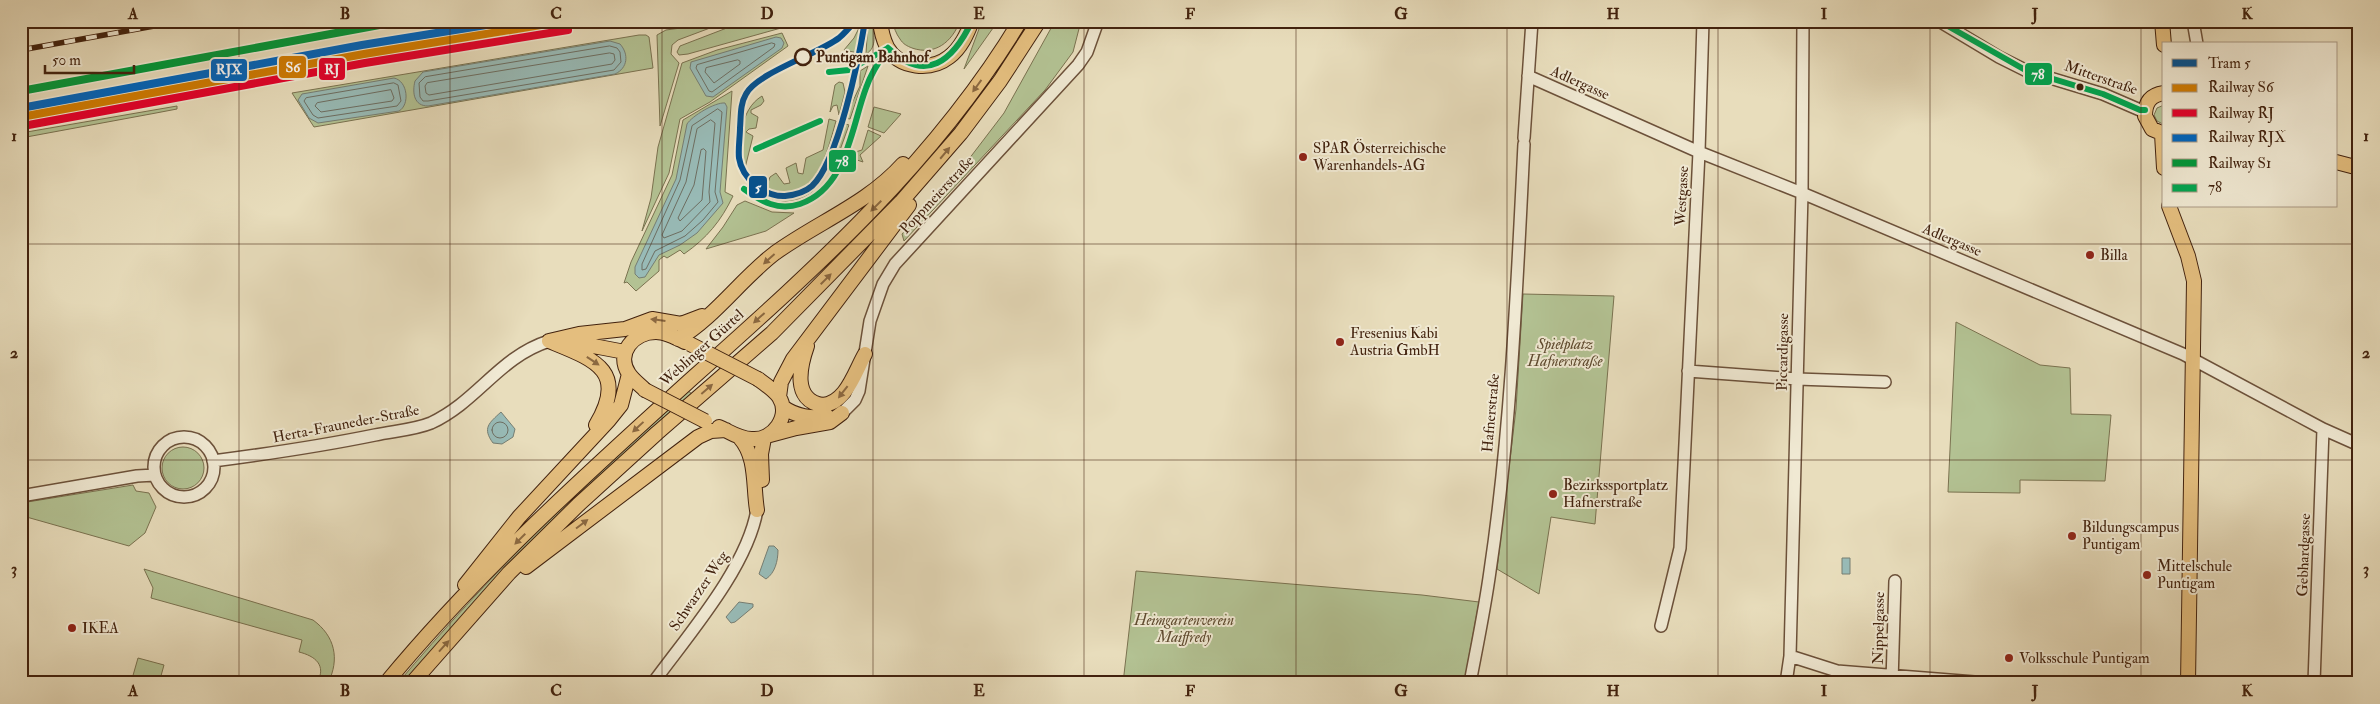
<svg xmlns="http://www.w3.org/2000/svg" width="2380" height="704" font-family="'IM FELL Double Pica',serif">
	<rect width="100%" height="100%" fill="#e8ddbc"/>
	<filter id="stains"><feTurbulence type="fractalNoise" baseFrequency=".004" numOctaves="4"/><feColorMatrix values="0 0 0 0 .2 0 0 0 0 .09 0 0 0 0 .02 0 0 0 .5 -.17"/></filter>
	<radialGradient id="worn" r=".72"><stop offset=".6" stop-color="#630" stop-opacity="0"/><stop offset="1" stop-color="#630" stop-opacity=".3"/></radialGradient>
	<!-- green -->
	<path fill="#b3c293" stroke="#7a7250" d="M745,21H779L781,28L688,54L679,55L677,52L680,46Z
		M868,21H873C873,34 878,47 866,54Z
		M892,21H960C952,42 935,56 912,48C907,46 903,44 900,39C896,34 894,27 892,21Z
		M982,21H998L964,69Z
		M1055,21H1081L1073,52L1045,90L904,241L902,234L956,176L1004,113Z
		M726,22L678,40L672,45L671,54L679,63L660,126L657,35L666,30Z
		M862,22L858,53L844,50L854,38Z
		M782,33L788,46L710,102L680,119L669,173L642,231L651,198L658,147L682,63L717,50Z
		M639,35H646L649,37L653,68L314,127L292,93Z
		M868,66L850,119L845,118L860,86V71Z
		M839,82L843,83L845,92L839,115L837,105L833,106L830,112L835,85Z
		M732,91L725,192L733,196C721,221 707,238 684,254L680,250L667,258L664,256L659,260V271L636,291L627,282L624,283L631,262L672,175L683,120Z
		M762,96L764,101L761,105L751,110V113L758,117L756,128L749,129L746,132L753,136L745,168C738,144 739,110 762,96Z
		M2164,105V124H2163L2157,121L2154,115L2157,108Z
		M177,106V109L156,113L21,138V133Z
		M874,107L901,114L884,133L868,127Z
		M829,119L836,121C826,156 815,207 766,189L770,177L776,173L784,184L790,183L786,168L796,163L798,173L803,174L806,158L823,150Z
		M842,123L849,125L836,161L829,172Z
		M868,130L881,136L860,155L863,162L851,158L852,153L862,150Z
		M812,189L813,191C802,201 788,203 774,201L767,195L793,197Z
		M745,201L772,212L794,213L766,231L706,249L723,227L737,205Z
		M1523,294L1614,296L1595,524L1551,517L1539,594L1497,569L1516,409Z
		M1956,322L2040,365L2070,368L2071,414L2111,415L2105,481L2020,480V493L1948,492Z
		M687,390L692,394C668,416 643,435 620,457C544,529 471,603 404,683H398C487,577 585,482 687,390Z
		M162 468a21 21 0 1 1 42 0a21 21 0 1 1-42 0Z
		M133,485L136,491L149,493L156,507L145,533L129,546L23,516L21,514V503Z
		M144,569L313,620C335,636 340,659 328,683H317C327,665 315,656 299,652L302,640L151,598L153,588Z
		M1136,571L1422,595L1479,602L1464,683H1123Z
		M138,658L164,665L159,683H145L132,679Z"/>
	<!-- water -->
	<path fill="#98bbb7" stroke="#767e73" d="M776,37L781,38L784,43L782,48L713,97L706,96L690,68L691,62Z
		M610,41L620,44C629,54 628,68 615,74L428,106C414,106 412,93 415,81L423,72Z
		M394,78C408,81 410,105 399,111L318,123L309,118L298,100L302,94Z
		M725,103L727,107L720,192L723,203L697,233L680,245L659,255L645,277L639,278L635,274V267L676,179L687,124C692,116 715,102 725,103Z
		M501,412L515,429L513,437L502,444L493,443C482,428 489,423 501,412Z
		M769,546H774L778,550C778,561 775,573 766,579L759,574Z
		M1842,558H1850V574H1842Z
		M739,602L753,604V607L735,622L731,623L726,617Z"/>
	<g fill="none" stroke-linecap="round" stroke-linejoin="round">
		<!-- shore -->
		<path stroke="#6d6e62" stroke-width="1" d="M772,43L775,44L774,47L712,92L709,91L696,68L697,65Z
			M610,46L617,48L620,52L621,62L614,70L428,101H423L420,97L419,83L425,77Z
			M610,53L614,54L615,60L612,64L429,95L426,93L425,86L427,83Z
			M738,60L740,61V64L714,83L705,72L706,68Z
			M394,83L398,85L401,101L397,106L318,118L313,115L304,101L306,98Z
			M391,90L394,98L392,101L321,112L315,106L317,103Z
			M718,109L722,112L715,192L718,202L703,220L685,236L655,251L646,269L642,270V264L680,180L692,126Z
			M711,120L715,123L709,192L710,202L682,231L664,238L662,235L686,182L697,129Z
			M704,149L706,151L702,200L680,221L678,218L694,185L701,150Z
			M492 430a8 8 0 1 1 16 0a8 8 0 1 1-16 0Z"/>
		<!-- minor casing -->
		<g stroke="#6c513a" stroke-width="14">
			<path id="minor" d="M1939,21L1999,57L2027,71L2103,94L2140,110H2145
				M2193,21L2197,44
				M1528,76L1699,152L1802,193L2183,354L2323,429L2359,445
				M1524,138L1532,21
				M1688,371L1797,379L1885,382
				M842,413L855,400L859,391L870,321L883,284L895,264L1078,65L1087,52L1098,21
				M154 467a30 30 0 1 1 60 0a30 30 0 1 1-60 0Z
				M213,461C267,454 321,446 375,435C393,431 414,430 431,423C478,401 499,357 549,341
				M21,496L137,476L155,475
				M1661,626L1680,548L1699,152L1703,21
				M1790,656L1837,671L1987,683
				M1892,682L1895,581
				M653,683C688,635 747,568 757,510
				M1470,683C1477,646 1485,608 1490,571C1511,430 1517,286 1524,144
				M1786,683L1790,656L1802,193L1803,21
				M2314,683L2323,429"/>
		</g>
		<!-- major casing -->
		<g stroke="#42220e" stroke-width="16">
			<path id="major" d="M880,21C881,30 883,39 887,47C899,69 931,71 949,57C961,48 967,34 972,21
				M2162,21L2164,45
				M2164,93C2150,95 2145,103 2145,116L2152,129L2164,134
				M2162,134L2164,168
				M2336,162L2359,168
				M2169,206L2188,256L2194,281L2188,683
				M678,339C715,317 741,279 775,253C818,222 867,204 903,164
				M549,341L579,334L625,329L652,319L681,324L702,316
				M549,341C593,359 629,370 596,425
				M567,341L625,352
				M807,346C800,366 792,400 822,405C846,404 855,371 865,354
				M645,390C640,385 633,380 629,374C615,353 634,332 656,332C665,332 677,338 685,342
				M779,397L781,382L793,359L909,205
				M783,407C795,416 812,419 827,416
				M719,427C730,432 740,439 752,439C773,441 791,416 779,397C774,390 765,384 758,379
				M770,435L796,428L830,422L842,413
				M740,438C757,457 753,486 757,510
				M762,480L761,454L764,438
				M526,567L698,437L711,431L726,430
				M465,585L519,517L609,420L621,405L629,374
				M386,683C476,574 582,478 687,383C810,273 934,164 1020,21
				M412,683L509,573L578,505L657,433L772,333L901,202L961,133L1000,81L1039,21"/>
		</g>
		<!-- minor -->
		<use href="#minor" stroke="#f0e9d3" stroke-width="11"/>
		<!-- major -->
		<use href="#major" stroke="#e4be7e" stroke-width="14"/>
		<!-- rail casing -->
		<g stroke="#42220e" stroke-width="5.5">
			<path id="rail" d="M21,50L182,21"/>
		</g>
		<!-- rail -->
		<use href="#rail" stroke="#f0e9d3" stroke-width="4" stroke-dasharray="11" stroke-linecap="butt"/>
		<!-- major-bridge casing -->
		<g stroke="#42220e" stroke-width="16" stroke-linecap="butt">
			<path id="major-bridge" d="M690,344L758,379
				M645,390L705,421"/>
		</g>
		<!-- major-bridge -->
		<use href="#major-bridge" stroke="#e4be7e" stroke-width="14"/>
		<!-- bus-1 casing -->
		<g stroke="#f0e9d3" stroke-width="10">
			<path id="bus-1" d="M1939,21L2027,71L2103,94L2140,110H2145
				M888,48C926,84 953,61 972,21
				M829,72L849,70L888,48
				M756,149L820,121
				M744,189C762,202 778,211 800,204C847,188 851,128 866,88C871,73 879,61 888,48"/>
		</g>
		<!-- bus-1 -->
		<use href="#bus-1" stroke="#00a651" stroke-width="6"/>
		<!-- rail-1 casing -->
		<g stroke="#f0e9d3" stroke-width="11">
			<path id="rail-1" d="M21,117L364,54L565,21"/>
		</g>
		<!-- rail-2 casing -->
		<g stroke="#f0e9d3" stroke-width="11">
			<path id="rail-2" d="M23,126L365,63L568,30"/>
		</g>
		<!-- rail-3 casing -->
		<g stroke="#f0e9d3" stroke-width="11">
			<path id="rail-3" d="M21,108L362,45L511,21"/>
		</g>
		<!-- rail-4 casing -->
		<g stroke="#f0e9d3" stroke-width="11">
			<path id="rail-4" d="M21,91L401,21"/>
		</g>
		<!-- rail-1 -->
		<use href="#rail-1" stroke="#d07c03" stroke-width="8"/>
		<!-- rail-2 -->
		<use href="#rail-2" stroke="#e4002b" stroke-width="8"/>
		<!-- rail-3 -->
		<use href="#rail-3" stroke="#0065bd" stroke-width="8"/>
		<!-- rail-4 -->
		<use href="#rail-4" stroke="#00983a" stroke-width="8"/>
		<!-- tram-1 casing -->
		<g stroke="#f0e9d3" stroke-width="10">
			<path id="tram-1" d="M855,21C850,27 845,33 839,38C818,54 757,73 746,94C740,104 741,116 740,128C740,137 738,148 739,158C742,178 764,197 785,196C795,195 804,193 812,186C838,162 859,58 865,21"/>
		</g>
		<!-- tram-1 -->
		<use href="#tram-1" stroke="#025191" stroke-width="6"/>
	</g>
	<!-- one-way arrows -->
	<defs><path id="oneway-solid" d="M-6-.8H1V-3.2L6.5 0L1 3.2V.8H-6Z" transform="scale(1.25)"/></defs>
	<g fill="#8b6840">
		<use href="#oneway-solid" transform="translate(977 86) rotate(126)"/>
		<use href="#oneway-solid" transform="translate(945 153) rotate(-50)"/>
		<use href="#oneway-solid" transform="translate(876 206) rotate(135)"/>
		<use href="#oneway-solid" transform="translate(769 259) rotate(138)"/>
		<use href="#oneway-solid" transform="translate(826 279) rotate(-45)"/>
		<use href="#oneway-solid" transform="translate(759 318) rotate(138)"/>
		<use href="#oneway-solid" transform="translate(658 320) rotate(-173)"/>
		<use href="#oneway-solid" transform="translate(593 361) rotate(34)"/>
		<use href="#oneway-solid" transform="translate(707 389) rotate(-41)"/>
		<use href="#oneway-solid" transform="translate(843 392) rotate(128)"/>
		<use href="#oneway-solid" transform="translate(638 427) rotate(137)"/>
		<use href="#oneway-solid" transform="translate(582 524) rotate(-37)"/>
		<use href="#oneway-solid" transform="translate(520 539) rotate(135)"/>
		<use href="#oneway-solid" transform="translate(444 646) rotate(-48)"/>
	</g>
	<!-- grid -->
	<path fill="none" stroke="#42220e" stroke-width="1" stroke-opacity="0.55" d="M239,21V683M450,21V683M662,21V683M873,21V683M1084,21V683M1296,21V683M1507,21V683M1718,21V683M1930,21V683M2141,21V683M21,244H2359M21,460H2359"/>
	<!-- markers -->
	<circle fill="#f0e9d3" stroke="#42220e" stroke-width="2.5" cx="803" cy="57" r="8"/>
	<circle fill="#42220e" stroke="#f0e9d3" stroke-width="2" cx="2080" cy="87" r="4.5"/>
	<g fill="#8f2418" stroke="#f0e9d3" stroke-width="2">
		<circle cx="1303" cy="157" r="5"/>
		<circle cx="2090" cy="255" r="5"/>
		<circle cx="1340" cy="342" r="5"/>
		<circle cx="1553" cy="494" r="5"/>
		<circle cx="2072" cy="536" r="5"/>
		<circle cx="2147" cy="575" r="5"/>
		<circle cx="72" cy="628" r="5"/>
		<circle cx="2009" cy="658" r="5"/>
	</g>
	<g text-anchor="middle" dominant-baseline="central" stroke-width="4" stroke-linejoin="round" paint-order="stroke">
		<!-- stop labels -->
		<g font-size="15" font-weight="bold" fill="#42220e" stroke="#f0e9d3" text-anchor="start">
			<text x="816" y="57">Puntigam Bahnhof</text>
		</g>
		<!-- street labels -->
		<g font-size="15" fill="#42220e" stroke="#f0e9d3">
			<text transform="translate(2101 78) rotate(19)">Mitterstraße</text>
			<text transform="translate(1580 83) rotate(24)">Adlergasse</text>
			<text transform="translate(937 195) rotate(-47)">Poppmeierstraße</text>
			<text transform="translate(1682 196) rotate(-87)">Westgasse</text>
			<text transform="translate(1952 240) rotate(23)">Adlergasse</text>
			<text transform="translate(702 348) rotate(-42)">Weblinger Gürtel</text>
			<text transform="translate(1783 352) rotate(-89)">Piccardigasse</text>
			<text transform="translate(1491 413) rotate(-85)">Hafnerstraße</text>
			<text transform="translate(346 424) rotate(-11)">Herta-Frauneder-Straße</text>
			<text transform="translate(2304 555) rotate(-88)">Gebhardgasse</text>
			<text transform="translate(699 591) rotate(-56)">Schwarzer Weg</text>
			<text transform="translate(1879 628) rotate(-89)">Nippelgasse</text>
		</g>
		<!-- poi labels -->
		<g font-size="15" fill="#42220e" stroke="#f0e9d3" text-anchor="start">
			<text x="1313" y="148">SPAR Österreichische<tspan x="1313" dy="17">Warenhandels-AG</tspan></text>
			<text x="2100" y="255">Billa</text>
			<text x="1350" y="333">Fresenius Kabi<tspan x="1350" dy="17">Austria GmbH</tspan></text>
			<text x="1563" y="485">Bezirkssportplatz<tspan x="1563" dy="17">Hafnerstraße</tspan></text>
			<text x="2082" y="527">Bildungscampus<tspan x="2082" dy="17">Puntigam</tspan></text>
			<text x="2157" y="566">Mittelschule<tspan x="2157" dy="17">Puntigam</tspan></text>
			<text x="82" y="628">IKEA</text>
			<text x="2019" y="658">Volksschule Puntigam</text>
		</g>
		<!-- park labels -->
		<g font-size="15" font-style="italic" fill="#5e4a2f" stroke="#f0e9d3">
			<text x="1565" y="344">Spielplatz<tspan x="1565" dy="17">Hafnerstraße</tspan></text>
			<text x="1184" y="620">Heimgartenverein<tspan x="1184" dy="17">Maiffredy</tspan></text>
		</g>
	</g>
	<g stroke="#f0e9d3" stroke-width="2">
		<rect x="278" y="55" width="29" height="24" rx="5" fill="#d07c03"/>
		<rect x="318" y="57" width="28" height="24" rx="5" fill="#e4002b"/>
		<rect x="210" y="58" width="38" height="24" rx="5" fill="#0065bd"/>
		<rect x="2024" y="62" width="29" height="24" rx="5" fill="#00a651"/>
		<rect x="828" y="149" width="29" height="24" rx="5" fill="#00a651"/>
		<rect x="748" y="175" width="20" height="24" rx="5" fill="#025191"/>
	</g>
	<g font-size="14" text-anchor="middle" font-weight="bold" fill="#fff">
		<text x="293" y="72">S6</text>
		<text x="332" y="74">RJ</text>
		<text x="229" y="74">RJX</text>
		<text x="2038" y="79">78</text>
		<text x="842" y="166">78</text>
		<text x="758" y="192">5</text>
	</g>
	<!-- margin -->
	<rect width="2380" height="704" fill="none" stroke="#e8ddbc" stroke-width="55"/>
	<!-- legend -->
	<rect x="2162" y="42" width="175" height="165" fill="#f0e9d3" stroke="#aa9984"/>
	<rect x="2172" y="59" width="25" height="8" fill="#025191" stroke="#aa9984"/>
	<text x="2208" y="68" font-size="15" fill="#42220e">Tram 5</text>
	<rect x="2172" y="84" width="25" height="8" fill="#d07c03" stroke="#aa9984"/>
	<text x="2208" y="92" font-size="15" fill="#42220e">Railway S6</text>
	<rect x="2172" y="109" width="25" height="8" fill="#e4002b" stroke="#aa9984"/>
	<text x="2208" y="118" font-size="15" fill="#42220e">Railway RJ</text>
	<rect x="2172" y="134" width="25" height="8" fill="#0065bd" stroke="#aa9984"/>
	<text x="2208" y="142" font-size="15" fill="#42220e">Railway RJX</text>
	<rect x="2172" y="159" width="25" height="8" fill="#00983a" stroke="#aa9984"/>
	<text x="2208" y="168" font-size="15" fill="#42220e">Railway S1</text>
	<rect x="2172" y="184" width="25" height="8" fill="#00a651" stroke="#aa9984"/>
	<text x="2208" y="192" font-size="15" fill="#42220e">78</text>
	<!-- scale -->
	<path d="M45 65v8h89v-8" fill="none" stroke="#42220e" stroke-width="2.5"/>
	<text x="52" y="65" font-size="15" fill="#42220e" stroke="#f0e9d3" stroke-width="4" paint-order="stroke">50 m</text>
	<rect x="28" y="28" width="2324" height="648" fill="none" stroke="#42220e" stroke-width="2"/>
	<g font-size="16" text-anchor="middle" font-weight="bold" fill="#42220e">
		<text x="133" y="19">A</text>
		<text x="345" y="19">B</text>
		<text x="556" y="19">C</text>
		<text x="767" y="19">D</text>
		<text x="979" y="19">E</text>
		<text x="1190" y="19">F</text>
		<text x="1401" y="19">G</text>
		<text x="1613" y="19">H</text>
		<text x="1824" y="19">I</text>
		<text x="2035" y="19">J</text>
		<text x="2247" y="19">K</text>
		<text x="14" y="141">1</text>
		<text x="2366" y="141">1</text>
		<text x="14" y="358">2</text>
		<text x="2366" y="358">2</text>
		<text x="14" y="574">3</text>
		<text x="2366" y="574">3</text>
		<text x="133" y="696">A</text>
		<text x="345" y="696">B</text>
		<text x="556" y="696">C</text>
		<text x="767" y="696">D</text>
		<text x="979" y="696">E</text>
		<text x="1190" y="696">F</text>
		<text x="1401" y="696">G</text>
		<text x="1613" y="696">H</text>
		<text x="1824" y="696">I</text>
		<text x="2035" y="696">J</text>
		<text x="2247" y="696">K</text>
	</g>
	<rect width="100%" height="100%" filter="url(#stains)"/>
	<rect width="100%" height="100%" fill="url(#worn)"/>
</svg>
